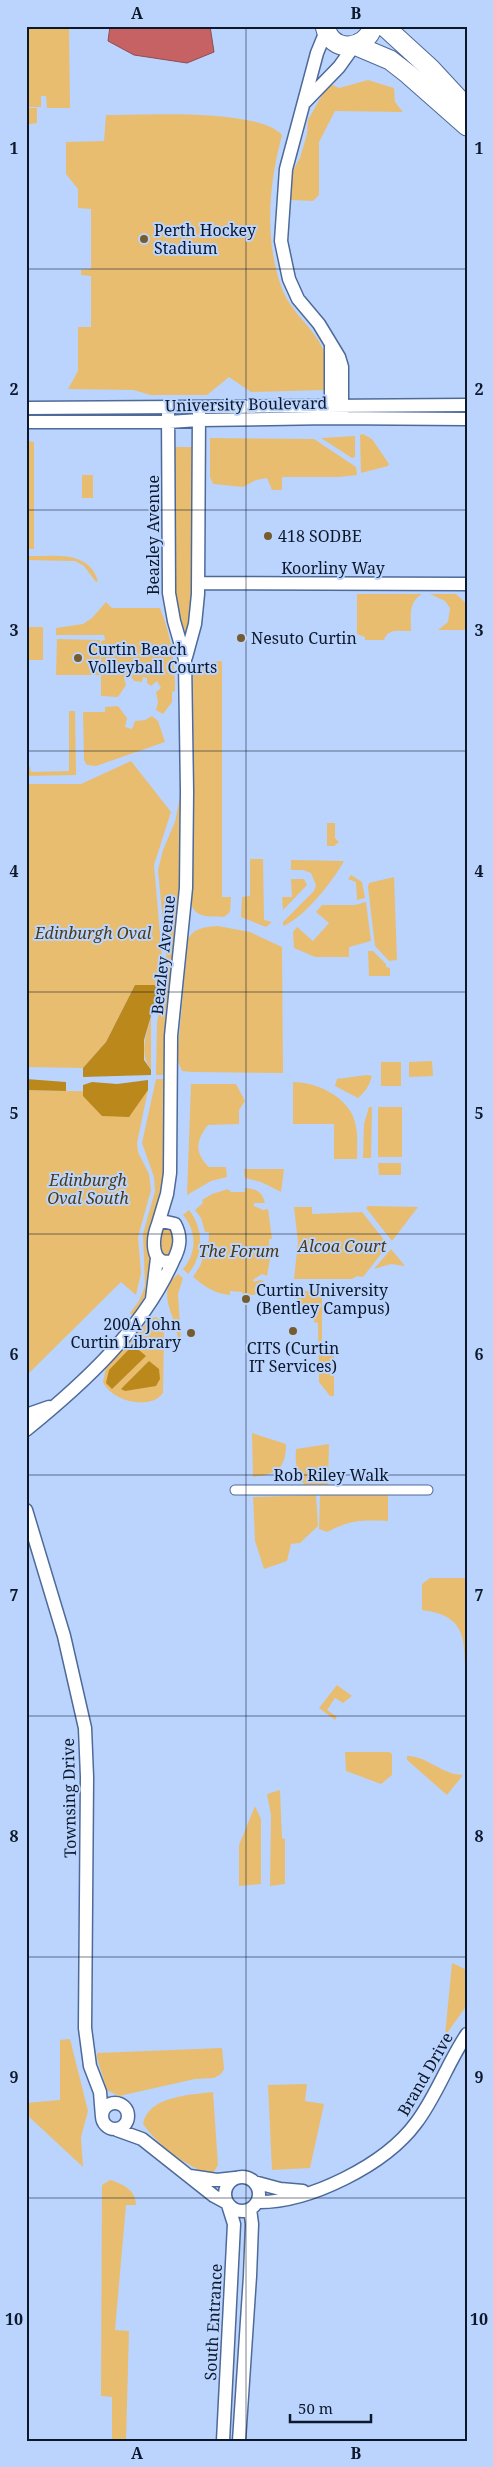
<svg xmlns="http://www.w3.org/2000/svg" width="493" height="2467" font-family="'Noto Serif',serif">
	<rect width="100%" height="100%" fill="#bad4fe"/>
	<!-- green -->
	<path fill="#e8bd70" d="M26,26H69L70,108H47L46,96H41V107H26Z
		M368,80L394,88L395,102L403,112L335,111L319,142V195L313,201L291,200L289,197L291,174L300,158L307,134L308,120L329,83L339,88Z
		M26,108H37V123L26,125Z
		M106,115C144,115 257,108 282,135C269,184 264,237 281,286C294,325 340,338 324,390L251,392L229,377L207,395H151L133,390L68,389L78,371V327H91V276L81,275V270L91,269V209L78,208V189L66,174V142L104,141Z
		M363,434L372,439L389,464L388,466L361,473L360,435Z
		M355,436V457L352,458L321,438Z
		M210,438L314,439L356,467L357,475L339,477H282V490H272L267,478L256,480L243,487L213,484L210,477Z
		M26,441L34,442V549H26Z
		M172,447H195V606L186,640L174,606Z
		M82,475H93V498H82Z
		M26,556C53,557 88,549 98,581L96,582L84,566L75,561L26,560Z
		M357,594H422C408,602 411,616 411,631C401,631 387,628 384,640H365V637L357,634Z
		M430,594H456L467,604V628L464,630H438L448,622L450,608L445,601Z
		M106,602L112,608H160C171,636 175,660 175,691L172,692V702L163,714L156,710L158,702L156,692L161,688L157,681L151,686L147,683V678L143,677L142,682L134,681L130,675L124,678L126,685L118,697L101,696V641L105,640L104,635H56V628L83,624L92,618Z
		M26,627H43V660H26Z
		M57,639L100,640V675H56Z
		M222,661V897H231L230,912L224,917C210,916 194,919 191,902L194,816L193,664Z
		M118,706L127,718L125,727L132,729L135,721L145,720L152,716L158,721L165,742L96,766L87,765L84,760L83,712H105V707Z
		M69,711H75L76,775L27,776V767H30L31,772L69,771Z
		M131,761L171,812L154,865L162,957L160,985H135L106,1042L83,1068L26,1067V784H81Z
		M180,797L179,893L165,1032L164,1075H156L157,1022L165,986L167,964L158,870L163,850L175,822Z
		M327,823H335V838L339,842L334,846H327Z
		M250,859H263L264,920L272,922L266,927L241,917L242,897L250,896Z
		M291,860L344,861C333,881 304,918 283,926V922L314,891L316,885L311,873L303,870H291Z
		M351,875L362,882L365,898L357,900L356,882L348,879Z
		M394,877L397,960L389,961L375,946L368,887L369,883Z
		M291,879H304L307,885L283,910L282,897H292Z
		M366,902L371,941L349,947V957H315L294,948L293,932L297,927L313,941L329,923L316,912L322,905H355Z
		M218,926L250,932L282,947L283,1073L192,1072L182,1071L177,1059L188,939C195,927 206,927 218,926Z
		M368,951H373L386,964V967L390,968V976H369Z
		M151,1017V1070C139,1053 146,1036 151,1017Z
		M432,1061L433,1076L409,1077V1062Z
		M381,1062H401V1086H381Z
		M367,1075L372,1076C369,1086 366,1091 358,1098L335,1086L337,1079Z
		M156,1079H164L163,1174L153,1228L152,1258L147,1293L133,1316L130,1313L139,1301L145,1286L143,1234L155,1191L154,1177L142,1143Z
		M293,1082C318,1082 353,1099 356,1127C358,1137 357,1148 357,1159H334V1124H293Z
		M191,1084H236L245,1101L239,1110V1124L208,1125C196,1140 194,1153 209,1167H226L227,1177L211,1181L187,1195Z
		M26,1090L114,1092L148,1090L137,1143L138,1152L149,1174L151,1190L138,1237L141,1273L136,1295L121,1282L26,1376Z
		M369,1107H372L371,1158H363L364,1124Z
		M378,1107H402V1157H378Z
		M378,1163H401V1175H379Z
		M244,1169H284L281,1192L261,1182L245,1178Z
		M245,1188C257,1189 262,1192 265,1203H254V1206L263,1210L268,1209L272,1239H269V1247H272L267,1276L262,1274L253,1280L254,1282L260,1280L264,1281L259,1294L243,1296L242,1292L230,1291V1295C215,1294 204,1286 193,1277L200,1266L205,1252L208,1253L209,1232H205L201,1218L195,1210L203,1203L202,1200L212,1194L228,1189L231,1192H245Z
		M368,1206L418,1207L392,1241L366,1208Z
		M294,1207H312V1214L362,1212L388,1245L363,1277L357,1276L352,1279H294L298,1242Z
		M189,1210C204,1229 204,1255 188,1274L183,1269C197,1253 197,1231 183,1215Z
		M166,1226C177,1234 174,1247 168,1257L163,1255C159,1246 158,1234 166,1226Z
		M391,1249L405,1266L391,1264L374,1269Z
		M178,1274L183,1278L178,1294L181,1341H178C177,1315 154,1295 178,1274Z
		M297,1291H378V1295H322V1347L334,1348V1396H330L319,1382L318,1323L314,1322V1307H297Z
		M156,1317L161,1320L164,1335L163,1393C150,1411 111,1401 103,1382L106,1367L151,1318Z
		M252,1433L286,1444C286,1470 276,1474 253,1477Z
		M329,1444L328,1486H305C296,1474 295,1463 296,1449Z
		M330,1492L386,1493L388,1495V1521C362,1520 350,1520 327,1532L319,1529L320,1496Z
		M316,1495L318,1526L300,1543L291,1544L287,1561L264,1569L255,1541L253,1497Z
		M430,1578H467V1673C464,1667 465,1657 464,1650C463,1622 447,1613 422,1610V1584Z
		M337,1685L352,1696L343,1703L335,1698L327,1710L337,1717L335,1720L319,1708Z
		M345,1752H389L392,1754V1775L381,1784L346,1771Z
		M407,1756C428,1756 440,1774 463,1775L447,1795L407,1760Z
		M280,1790L282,1838L285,1839V1884L270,1886L271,1815L267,1794Z
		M255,1806L261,1819V1884L239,1886V1845Z
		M452,1963L467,1970V2005L445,2036Z
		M70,2039L88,2111L81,2137L83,2167L26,2114V2103L60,2100V2040Z
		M222,2048L224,2069L221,2074L214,2078L195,2079L119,2096L107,2090L97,2058V2053Z
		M307,2084L305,2101L324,2104L310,2168L272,2170L268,2085Z
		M213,2092L218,2165L212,2175C185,2166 159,2146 143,2124C148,2096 190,2095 213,2092Z
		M110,2180C123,2184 136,2190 136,2205H126L115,2330L129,2331L126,2441H112V2397L101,2396L102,2185Z"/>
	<!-- forest -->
	<path fill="#bb881c" d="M135,985H160L144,1040V1060L151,1070V1075L83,1077V1068L106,1042Z
		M26,1079L66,1082V1091L26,1090Z
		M148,1080V1090L129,1117L102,1116L83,1096V1085L92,1082L117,1084Z
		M133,1345L146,1356L112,1389L106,1383L109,1370Z
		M149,1361L159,1369L160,1379L156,1386L125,1391L121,1389Z"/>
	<!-- water -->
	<path fill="#c76264" stroke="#8f4c53" d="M110,26H210L214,52L187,63L134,55L108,41Z"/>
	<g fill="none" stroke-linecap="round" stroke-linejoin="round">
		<!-- pedestrian casing -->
		<g stroke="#4e6a99" stroke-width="11">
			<path id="pedestrian" d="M235,1490H428"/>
		</g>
		<!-- minor casing -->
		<g stroke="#4e6a99" stroke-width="15">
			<path id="minor" d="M326,31L317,53L286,169L281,241L289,279L298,299L319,324L339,357L342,367V413
				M305,102L339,67L354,46
				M331,346V413
				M26,408L467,405
				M26,422H169L199,420L330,418L467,419
				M199,583L467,584
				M186,657L195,624L198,594L199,413
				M162,1221L175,1224C182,1237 180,1248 173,1261C150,1267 152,1239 158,1224Z
				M158,1224L167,1194L170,1173L171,1036L186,888L187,792L185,659L174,621L169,593L168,408
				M152,1299L157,1258
				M26,1415L49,1407
				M26,1430C84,1383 143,1329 173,1261
				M26,1510L64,1636L85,1728L87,1777L85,2028L90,2066L100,2092L102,2117
				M102 2116a13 13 0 1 1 26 0a13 13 0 1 1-26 0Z
				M117,2130L142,2139L214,2196L227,2203
				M190,2176L217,2180L235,2178
				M225 2194a17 17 0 1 1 34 0a17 17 0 1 1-34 0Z
				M254,2182L280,2189L303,2191
				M257,2202C309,2203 385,2165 416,2123C436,2097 448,2062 467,2034
				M223,2441L234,2224L228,2205
				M239,2441L250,2276L252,2224L250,2209"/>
		</g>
		<!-- primary casing -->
		<g stroke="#4e6a99" stroke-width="21">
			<path id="primary" d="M325,26C331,54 366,51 373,26
				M384,26L430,68L467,108
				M357,46L390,60L408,74L467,126"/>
		</g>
		<!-- pedestrian -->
		<use href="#pedestrian" stroke="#fff" stroke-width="9"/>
		<!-- minor -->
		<use href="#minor" stroke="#fff" stroke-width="12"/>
		<!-- primary -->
		<use href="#primary" stroke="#fff" stroke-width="19"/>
	</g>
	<!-- grid -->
	<path fill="none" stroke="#0d182b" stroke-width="1" stroke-opacity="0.55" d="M246,26V2441M26,269H467M26,510H467M26,751H467M26,992H467M26,1234H467M26,1475H467M26,1716H467M26,1957H467M26,2198H467"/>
	<!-- markers -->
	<g fill="#755b2d" stroke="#bad4fe" stroke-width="2">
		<circle cx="144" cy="239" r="5"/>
		<circle cx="268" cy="536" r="5"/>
		<circle cx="241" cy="638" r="5"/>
		<circle cx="78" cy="658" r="5"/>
		<circle cx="246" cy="1299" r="5"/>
		<circle cx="293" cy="1331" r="5"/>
		<circle cx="191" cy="1333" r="5"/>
	</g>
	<g text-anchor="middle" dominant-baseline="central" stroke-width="4" stroke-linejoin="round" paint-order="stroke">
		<!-- poi labels -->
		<g font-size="16" fill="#0d182b" stroke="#bad4fe" text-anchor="start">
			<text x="154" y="230">Perth Hockey<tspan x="154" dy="18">Stadium</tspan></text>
			<text x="278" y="536">418 SODBE</text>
			<text x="251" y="638">Nesuto Curtin</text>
			<text x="88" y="649">Curtin Beach<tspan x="88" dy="18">Volleyball Courts</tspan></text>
			<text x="256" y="1290">Curtin University<tspan x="256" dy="18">(Bentley Campus)</tspan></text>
			<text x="181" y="1324" text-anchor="end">200A John<tspan x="181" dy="18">Curtin Library</tspan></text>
			<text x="293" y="1348" text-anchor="middle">CITS (Curtin<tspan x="293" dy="18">IT Services)</tspan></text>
		</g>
		<!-- street labels -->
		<g font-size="16" fill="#0d182b" stroke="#bad4fe">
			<text transform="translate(246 404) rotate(-1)">University Boulevard</text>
			<text transform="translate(153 535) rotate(-90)">Beazley Avenue</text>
			<text x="333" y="568">Koorliny Way</text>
			<text transform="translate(163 955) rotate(-84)">Beazley Avenue</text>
			<text x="331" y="1475">Rob Riley Walk</text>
			<text transform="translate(69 1798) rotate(-91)">Townsing Drive</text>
			<text transform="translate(425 2074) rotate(-60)">Brand Drive</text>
			<text transform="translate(213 2322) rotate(-87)">South Entrance</text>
		</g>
		<!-- park labels -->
		<g font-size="16" font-style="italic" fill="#4e3910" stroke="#bad4fe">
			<text x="93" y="933">Edinburgh Oval</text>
			<text x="88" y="1180">Edinburgh<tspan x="88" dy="18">Oval South</tspan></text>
			<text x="342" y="1246">Alcoa Court</text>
			<text x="239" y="1251">The Forum</text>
		</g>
	</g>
	<!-- border -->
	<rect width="493" height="2467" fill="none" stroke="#bad4fe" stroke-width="55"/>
	<!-- scale -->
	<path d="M290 2414v8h81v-8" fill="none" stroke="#0d182b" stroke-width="2.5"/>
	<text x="298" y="2414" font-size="15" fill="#0d182b" stroke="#bad4fe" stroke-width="4" paint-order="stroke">50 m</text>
	<rect x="28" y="28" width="438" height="2412" fill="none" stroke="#0d182b" stroke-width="2"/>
	<g font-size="16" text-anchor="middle" font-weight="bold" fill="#0d182b">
		<text x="137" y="19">A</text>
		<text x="356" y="19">B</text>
		<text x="14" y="154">1</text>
		<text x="479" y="154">1</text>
		<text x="14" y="395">2</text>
		<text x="479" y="395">2</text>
		<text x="14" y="636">3</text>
		<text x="479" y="636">3</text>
		<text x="14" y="877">4</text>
		<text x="479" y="877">4</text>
		<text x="14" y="1119">5</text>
		<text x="479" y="1119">5</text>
		<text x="14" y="1360">6</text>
		<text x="479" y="1360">6</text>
		<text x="14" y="1601">7</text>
		<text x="479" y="1601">7</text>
		<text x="14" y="1842">8</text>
		<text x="479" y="1842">8</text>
		<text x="14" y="2083">9</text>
		<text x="479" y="2083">9</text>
		<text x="14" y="2325">10</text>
		<text x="479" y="2325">10</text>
		<text x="137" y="2459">A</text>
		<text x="356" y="2459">B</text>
	</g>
</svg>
